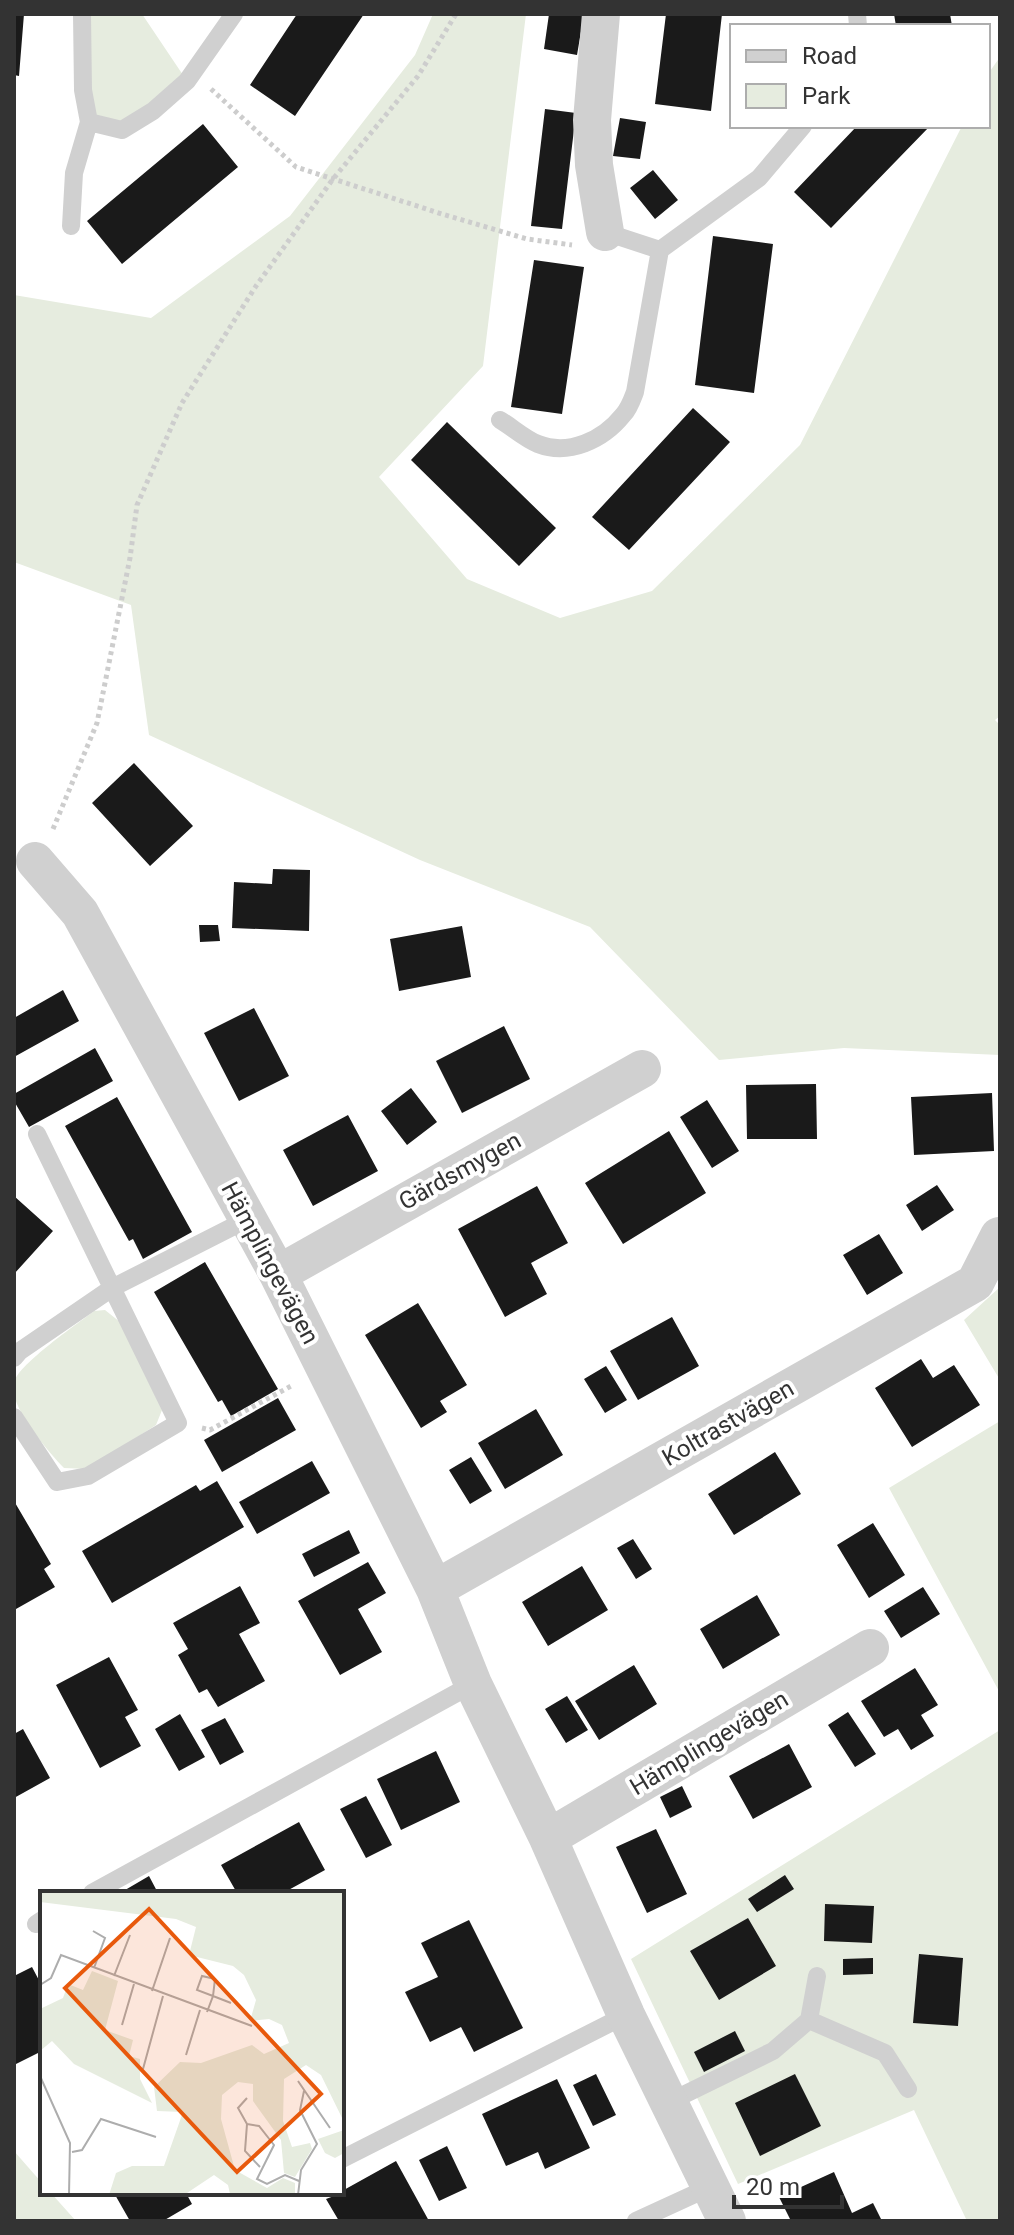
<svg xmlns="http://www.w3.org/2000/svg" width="1014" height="2235" font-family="Roboto,sans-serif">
	<rect width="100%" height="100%" fill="#fff"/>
	<!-- green -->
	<path fill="#e6ecdf" d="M82,14H142L187,81L122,130L89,122Z
		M433,14H526L483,366L379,477L467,579L560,618L652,591L800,445L962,126H988V74L1000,57V716L995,720L1000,725V1055L844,1048L719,1060L590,927L420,860L149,735L131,605L14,562V295L151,318L290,216L415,55Z
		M1000,1287V1380L964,1320Z
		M105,1310L120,1322L162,1410L156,1425L88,1469L64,1468C49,1452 7,1405 14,1382C20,1363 76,1325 94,1311Z
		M1000,1421V1693L889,1488Z
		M1000,1730V2221H967L914,2110L738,2184L631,1959Z
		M14,2151L42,2183V2193H51L76,2221H14Z"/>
	<!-- building -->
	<path fill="#1a1a1a" d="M14,14H24L19,76L14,75Z
		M297,14H364L295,116L250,85Z
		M549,14H584L577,55L544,49Z
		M666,14H722L711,111L655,104Z
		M894,14H950L952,26H896Z
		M545,109L576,113L562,229L531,226Z
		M620,118L646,122L640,159L613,156Z
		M203,124L238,167L122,264L87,221Z
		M857,126H930L831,228L794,192Z
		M653,170L678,200L655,219L630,188Z
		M713,236L773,244L754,393L695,385Z
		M534,260L584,267L562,414L511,407Z
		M693,408L730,442L629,550L592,517Z
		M447,422L556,528L519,566L411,460Z
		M134,763L193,826L150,866L92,803Z
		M273,869L310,870L309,931L232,928L234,882L272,884Z
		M199,925H218L220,941L200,942Z
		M462,926L471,977L399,991L390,939Z
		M63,990L79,1021L14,1057V1018Z
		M254,1008L289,1076L239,1101L204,1033Z
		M504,1026L530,1079L462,1113L436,1061Z
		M95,1048L113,1081L29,1127L14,1101V1094Z
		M816,1084L817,1139H747L746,1085Z
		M411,1088L437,1122L407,1145L381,1111Z
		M992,1093L994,1151L914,1155L911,1097Z
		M117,1097L192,1232L143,1259L133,1239L129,1241L65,1126Z
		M707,1100L739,1151L712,1168L680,1117Z
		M348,1115L378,1171L313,1206L283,1150Z
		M669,1131L706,1193L623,1244L585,1183Z
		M937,1185L954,1210L922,1231L906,1205Z
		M537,1186L568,1243L531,1263L547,1294L505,1317L458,1229Z
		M14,1196L53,1231L14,1274Z
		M879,1234L903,1273L867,1295L843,1255Z
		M205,1262L278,1389L231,1416L222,1400L218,1402L154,1292Z
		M418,1303L467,1385L440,1401L447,1412L421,1428L365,1335Z
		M672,1317L699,1366L638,1400L610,1351Z
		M921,1359L933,1378L954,1365L980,1405L912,1447L875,1388Z
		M606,1366L627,1400L605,1413L584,1379Z
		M278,1398L296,1430L222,1472L204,1440Z
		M536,1409L563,1455L505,1489L478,1443Z
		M775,1452L801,1494L734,1535L708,1494Z
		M471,1457L492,1491L470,1504L449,1470Z
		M312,1461L330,1493L257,1534L239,1502Z
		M217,1481L244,1527L112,1603L82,1551L196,1485L200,1491Z
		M14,1501L51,1564L44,1569L55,1587L16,1609L14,1607Z
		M873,1523L905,1575L869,1598L837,1545Z
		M349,1530L360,1553L314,1577L302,1554Z
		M633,1539L652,1569L636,1579L617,1548Z
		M368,1562L386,1593L358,1609L382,1652L340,1675L298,1601Z
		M582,1566L608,1610L548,1646L522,1602Z
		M240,1586L260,1623L239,1634L265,1681L218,1707L207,1689L199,1693L178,1655L188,1649L173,1623Z
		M923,1587L940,1614L901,1638L884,1611Z
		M757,1595L780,1635L723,1669L700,1629Z
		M109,1657L138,1710L125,1717L141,1746L100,1768L56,1685Z
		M634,1665L657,1704L599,1740L575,1701Z
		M915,1668L938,1705L921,1715L934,1736L911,1750L898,1729L884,1737L861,1701Z
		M567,1696L588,1730L566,1743L545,1709Z
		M848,1712L876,1754L855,1767L828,1725Z
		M180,1714L205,1757L179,1771L155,1729Z
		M225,1718L244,1752L220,1765L201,1730Z
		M23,1729L50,1778L14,1798V1734Z
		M789,1744L812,1787L753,1819L729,1776Z
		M436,1751L460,1802L401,1830L377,1779Z
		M682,1786L692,1807L670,1818L660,1797Z
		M366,1796L392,1845L366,1858L340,1809Z
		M299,1822L325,1870L283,1893H237L221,1865Z
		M656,1829L687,1894L647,1913L616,1847Z
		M785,1875L794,1889L757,1912L748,1899Z
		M149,1876L158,1893H120Z
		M825,1904L874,1906L872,1943L824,1941Z
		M748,1918L776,1966L719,2000L690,1951Z
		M469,1920L523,2028L474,2052L461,2027L430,2042L405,1992L438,1977L421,1943Z
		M919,1954L963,1958L958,2026L913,2023Z
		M873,1958V1974L843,1975V1959Z
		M32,1967L42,1986V2051L14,2065V1976Z
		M735,2031L745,2051L704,2072L694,2052Z
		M596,2074L616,2115L593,2126L573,2085Z
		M795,2074L821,2126L760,2156L735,2103Z
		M557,2079L590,2148L545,2169L538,2152L506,2166L482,2114Z
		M447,2146L467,2188L439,2201L419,2160Z
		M396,2161L429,2221H339L326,2199L342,2193V2191Z
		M834,2172L852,2213L873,2203L882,2221H791L779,2197Z
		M114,2193H186L192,2204L163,2221H130Z"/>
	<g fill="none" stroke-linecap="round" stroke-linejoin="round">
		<!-- path -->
		<path stroke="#cdcdcd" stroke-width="5" stroke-dasharray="4 4" stroke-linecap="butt" d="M211,89L296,167L442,214L527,239L572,245
			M53,829L97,723L130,558L137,505L182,403L256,286L333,179L418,76L456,14
			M202,1428L210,1430L293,1385"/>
		<!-- service -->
		<path stroke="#d0d0d0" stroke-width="18" d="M857,14L858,26
			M89,122L122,130L153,111L187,81L234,14
			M71,226L74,173L89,122L83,90L82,14
			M605,232L660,250
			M500,420C512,427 525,439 538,444C569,456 603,440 623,415C629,409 632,400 635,392L660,250L759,178L803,126
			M14,1358L20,1351L112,1288L248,1219
			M14,1417L57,1482L88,1476L178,1423L37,1134
			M92,1893L473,1684
			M36,1924L42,1920
			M809,2020L885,2053L908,2089
			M669,2102L773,2051L809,2020L817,1976
			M342,2159L626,2015
			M636,2221L710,2187"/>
		<!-- minor -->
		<path stroke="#d0d0d0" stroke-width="38" d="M601,14L592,120L594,165L605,232
			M35,861L80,913L278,1274L435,1589L473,1684L548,1838L626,2015L727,2221
			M278,1274L642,1069
			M435,1589L975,1283L999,1236
			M548,1838L870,1648"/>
	</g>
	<g text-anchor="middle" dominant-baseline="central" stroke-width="8" stroke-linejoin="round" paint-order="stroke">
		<!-- street labels -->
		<g font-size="24" fill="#333" stroke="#fff">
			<text transform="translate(460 1171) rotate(-29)">Gärdsmygen</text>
			<text transform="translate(270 1263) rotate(62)">Hämplingevägen</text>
			<text transform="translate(728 1423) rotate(-30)">Koltrastvägen</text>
			<text transform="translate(709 1743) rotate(-31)">Hämplingevägen</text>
		</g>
	</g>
	<!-- overview -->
	<g transform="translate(40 1891)">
		<rect width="304" height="304" fill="#fff"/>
		<path d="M0,0H304V231L281,184L266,174L244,188L243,230L252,256L270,252L272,258L255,286L244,282L241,249L213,210V193L198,191L182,204L181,228L195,279L227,297L243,287L255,292V304L190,303L188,294L174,284L144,304H69L76,282L92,275H124L143,221L117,220L114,196L140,171L161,172L212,154L224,163L249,152L242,134L229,128L210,130L216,109L204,84L193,75L149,64L156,36L136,28L0,11ZM52,80L78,90L65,139L93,149L89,165L100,168V188L112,212L34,173L12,150L0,160V118L23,107L28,93L43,99ZM304,239V262L295,267L285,262L278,248Z" fill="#e6ecdf"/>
		<path fill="none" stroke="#adadad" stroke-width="2" d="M53,40L65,47L54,77M74,85L90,44M0,94L11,87L21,64L212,135M112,100L130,47M167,121L173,105L175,88L162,85L157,99L173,105L191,112M82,134L94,93M146,164L160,119M103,178L123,105M0,185L30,252L29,304M258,190L290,237M207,207L198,217L207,233L205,260L220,276M207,233L219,235L234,254L217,288L227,293L245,284L259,290M32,261L42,259L61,228L116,246M258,304L261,279L277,253L260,219L264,200"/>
		<path fill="#e8590c" fill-opacity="0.15" stroke="#e8590c" stroke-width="4" d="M109,18L281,203L197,281L25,97Z"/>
		<rect width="304" height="304" fill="none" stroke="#333" stroke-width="4"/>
	</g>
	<!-- border -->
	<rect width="1014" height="2235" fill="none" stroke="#333333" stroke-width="32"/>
	<!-- legend -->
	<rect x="730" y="24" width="260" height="104" fill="#ffffff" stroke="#adadad" stroke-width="2"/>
	<rect x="746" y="50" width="40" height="12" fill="#d0d0d0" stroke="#adadad" stroke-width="2"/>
	<text x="802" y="64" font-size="24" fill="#333333">Road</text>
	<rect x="746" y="84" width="40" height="24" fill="#e6ecdf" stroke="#adadad" stroke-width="2"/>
	<text x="802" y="104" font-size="24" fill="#333333">Park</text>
	<!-- scale -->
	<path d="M734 2195v12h108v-12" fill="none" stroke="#333333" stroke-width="4"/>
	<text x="746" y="2195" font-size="24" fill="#333333" stroke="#ffffff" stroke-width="6" paint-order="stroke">20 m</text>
</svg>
